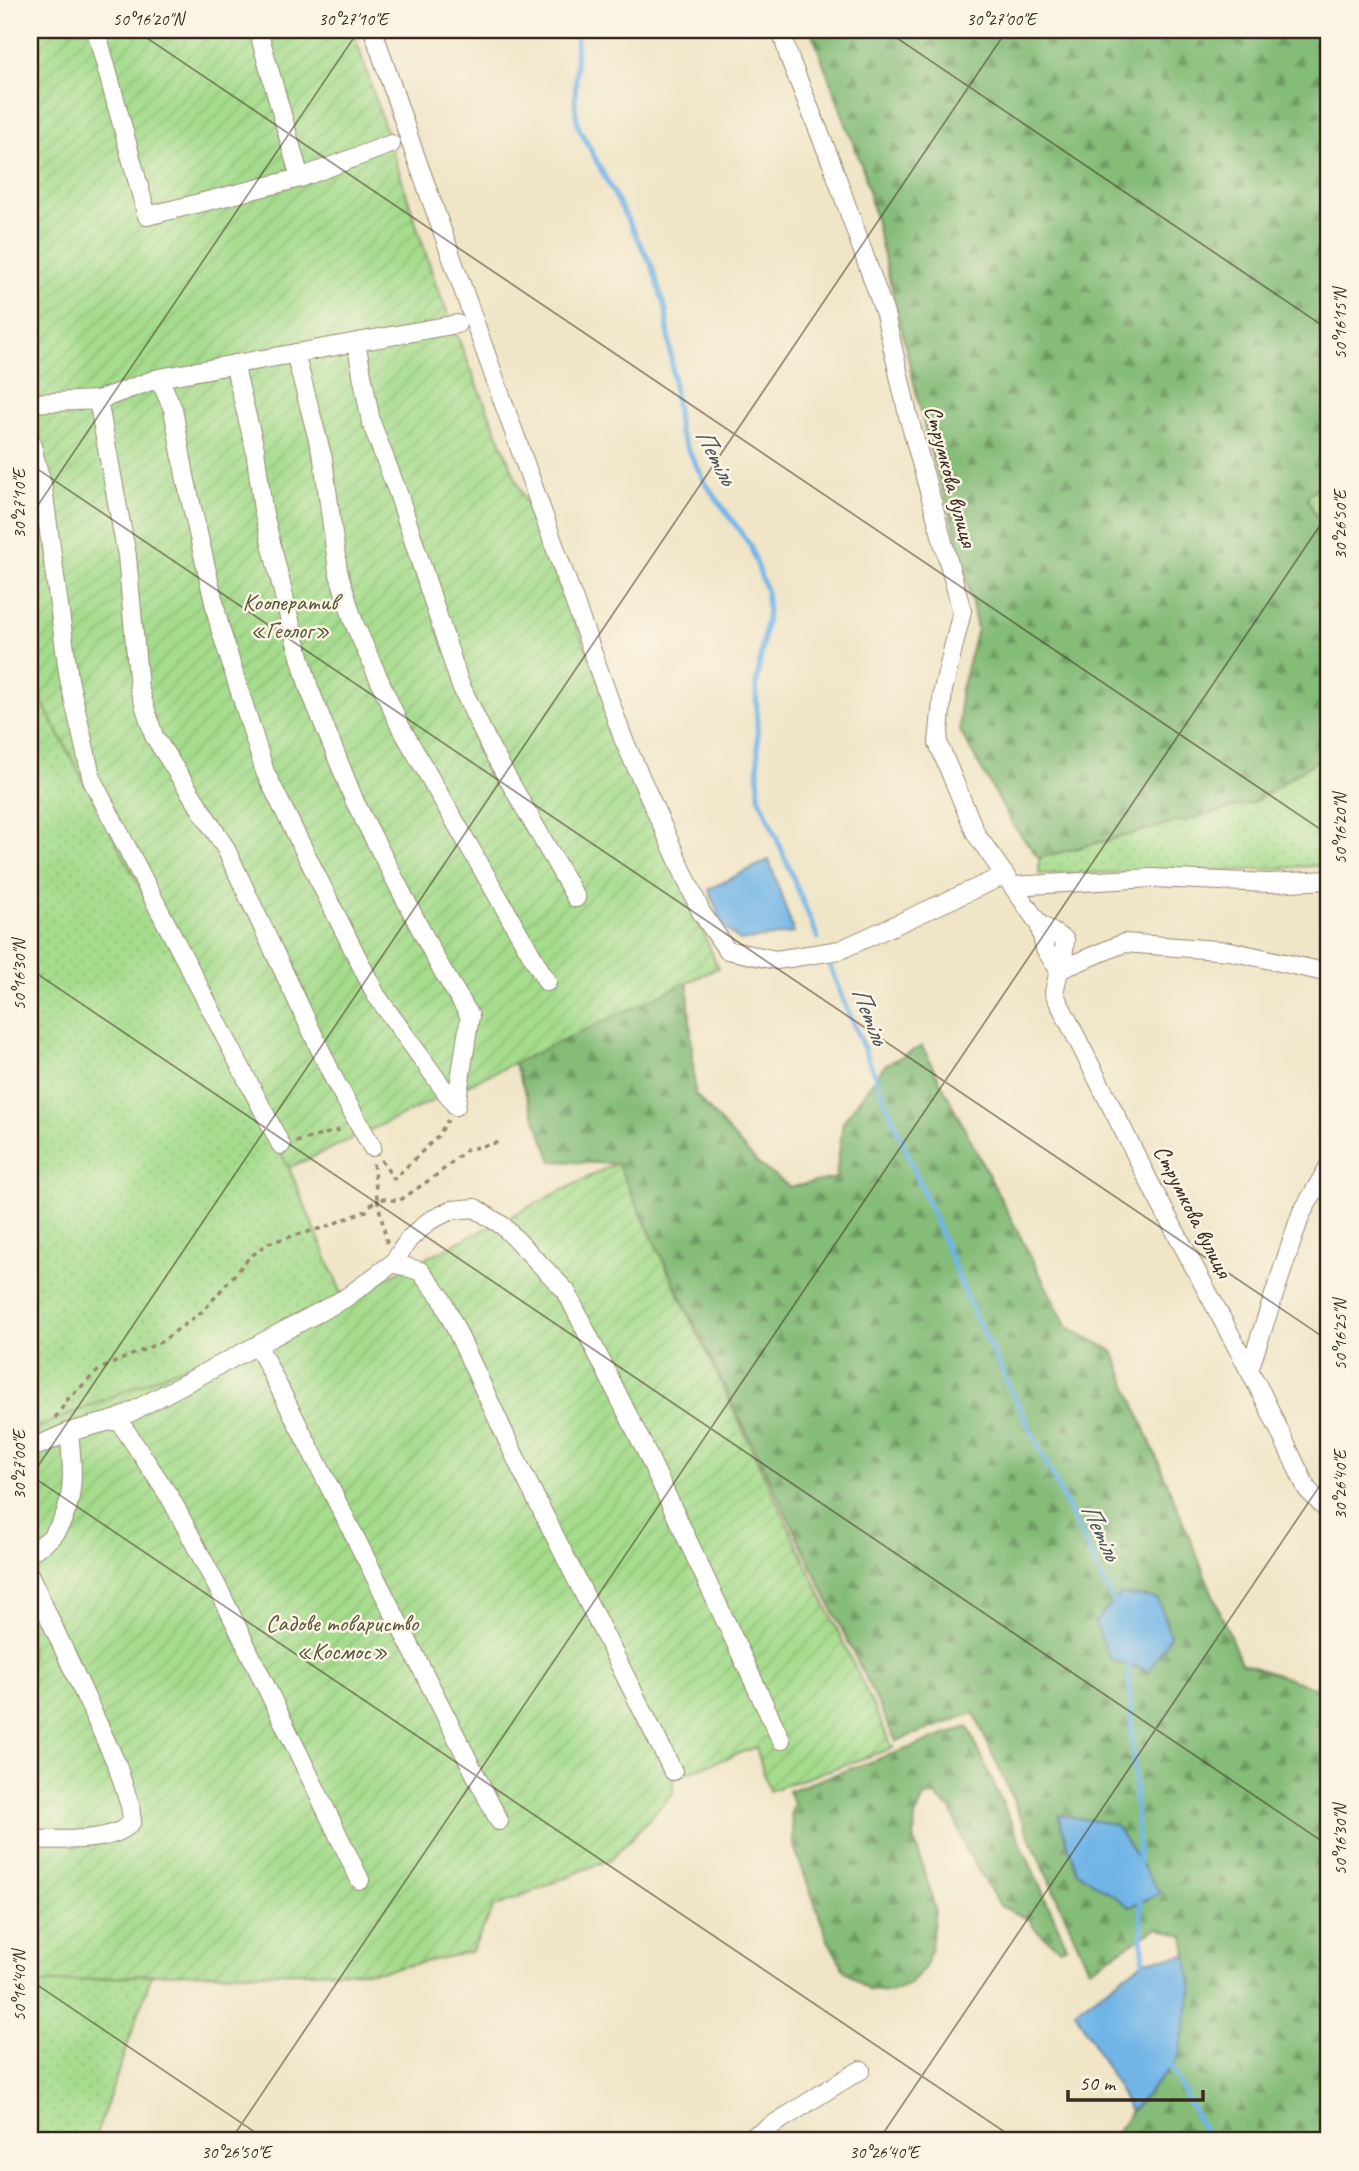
<svg xmlns="http://www.w3.org/2000/svg" width="1359" height="2171" font-family="Caveat,sans-serif">
	<defs>
		<pattern id="grass-dots" width="8" height="8" patternUnits="userSpaceOnUse" patternTransform="scale(1.75)"><rect width="8" height="8" fill="#a5dc8d"/><path d="M2 2h.1M6 6h.1" fill="none" stroke="#8fbd79" stroke-width="1.8" stroke-linecap="round"/></pattern>
		<pattern id="forest-firs" width="22" height="20" patternUnits="userSpaceOnUse" patternTransform="scale(1.75)"><rect width="22" height="20" fill="#84bc78"/><path d="M5 1l3.5 6h-7zM16 11l3.5 6h-7z" fill="#6d9962"/></pattern>
		<pattern id="garden-furrows" width="10" height="10" patternUnits="userSpaceOnUse" patternTransform="scale(1.75)"><rect width="10" height="10" fill="#a5dc8d"/><path d="M-1 1l2-2M0 10L10 0M9 11l2-2" fill="none" stroke="#8fbd79"/></pattern>
	</defs>
	<rect width="100%" height="100%" fill="#fcf5e5"/>
	<filter id="ink" filterUnits="userSpaceOnUse"><feTurbulence type="fractalNoise" baseFrequency=".0143" numOctaves="2"/><feDisplacementMap in="SourceGraphic" scale="14" xChannelSelector="R" yChannelSelector="G"/><feConvolveMatrix kernelMatrix="1 2 1 2 8 2 1 2 1" color-interpolation-filters="sRGB"/></filter>
	<filter id="wash" filterUnits="userSpaceOnUse"><feTurbulence type="fractalNoise" baseFrequency=".00686" numOctaves="4" result="noise"/><feDisplacementMap in="SourceGraphic" scale="28" xChannelSelector="R" yChannelSelector="G"/><feGaussianBlur stdDeviation="1.57" result="paint"/><feColorMatrix in="noise" values="0 0 0 0 0 0 0 0 0 0 0 0 0 0 0 0 0 1.4 0 .05"/><feComposite in="paint" operator="in"/></filter>
	<g filter="url(#wash)">
		<rect width="100%" height="100%" fill="#f0e5c7"/>
		<!-- grass -->
		<path fill="url(#grass-dots)" stroke="#708356" stroke-width="2" d="M1329,473V541L1307,498Z
			M30,643L43,704L289,1168L344,1299L30,1431Z
			M1329,752V865L1248,870L1039,874V858L1254,802Z
			M152,1974L94,2141H30V1985Z"/>
		<!-- forest -->
		<path fill="url(#forest-firs)" stroke="#60734b" stroke-width="2" d="M811,30H1329V473L1307,498L1329,541V752L1254,802L1039,858L1013,825L960,731V693L977,629L960,548L927,438L864,172Z
			M686,961L695,1094L757,1163L790,1187L836,1178L843,1122L885,1065L922,1046L1067,1327L1113,1351L1241,1663L1329,1692V2141H1110L1131,2112L1178,2059L1192,1990L1184,1936L1157,1928L1089,1969L974,1713L896,1741L617,1164L552,1161L480,976Z
			M968,1727L1067,1946L1060,1949L1035,1929L1030,1920L1000,1906L966,1850L951,1809L934,1796L924,1797L915,1817L914,1838L935,1908L931,1949L924,1968L910,1984L890,1992L868,1990L844,1969L828,1940L794,1846L791,1813L794,1803L788,1791Z"/>
		<!-- garden -->
		<path fill="url(#garden-furrows)" stroke="#708356" stroke-width="2" d="M30,30H353L436,285L718,968L289,1168L43,704L30,643Z
			M617,1163L893,1748L769,1791L756,1747L673,1778V1793L613,1858L494,1907L471,1952L382,1971L152,1974L30,1985V1431L344,1299Z"/>
		<!-- water -->
		<path fill="#71b5e7" stroke="#567082" stroke-width="2" d="M769,860L794,933L740,941L722,925L709,889Z
			M1121,1594L1158,1599L1170,1636L1149,1671L1110,1660L1095,1622Z
			M1058,1815L1115,1824L1160,1893L1130,1907L1077,1871Z
			M1187,1955L1192,1990L1178,2059L1131,2112L1075,2011L1144,1961Z"/>
		<g fill="none" stroke-linecap="round" stroke-linejoin="round">
			<!-- stream -->
			<path stroke="#71b5e7" stroke-width="5" d="M577,30L575,105L578,126L652,266L666,311L679,432L706,484L750,545L766,590L768,611L756,686L759,796L818,938
				M830,967L971,1307L1116,1607
				M1128,1659L1139,1866
				M1140,1897L1144,1968
				M1169,2063L1209,2141"/>
		</g>
	</g>
	<g filter="url(#ink)">
		<g fill="none" stroke-linecap="round" stroke-linejoin="round">
			<!-- minor casing -->
			<g stroke="#968872" stroke-width="20">
				<path id="minor" d="M96,30L147,216L300,178L391,144
					M258,30L300,178
					M373,30L413,149L623,738L701,912L727,950L776,960L840,950L1005,875
					M781,30L789,57L832,164L885,314L908,415L962,611L943,690L938,743L976,834L1039,924L1045,949L1059,970L1054,993L1158,1199L1263,1396L1307,1489L1329,1512
					M356,342L371,422L398,493L460,684L491,749L576,898
					M295,353L323,459L338,571L354,623L399,724L547,982
					M234,364L255,449L263,510L289,617L309,688L355,802L438,963L470,1016L456,1106
					M159,378L173,409L186,481L220,628L265,772L376,995L456,1106
					M98,400L127,556L139,688L154,736L225,847L335,1081L372,1147
					M30,403L98,400L159,378L457,324
					M30,439L43,488L69,679L92,780L281,1145
					M1012,886L1152,878L1269,883L1329,880
					M1039,924L1065,940L1062,969
					M1059,970L1124,943L1230,951L1329,973
					M393,1263L409,1239L429,1221L452,1210L475,1208L503,1226L566,1291L645,1449L781,1740
					M258,1346L499,1821
					M1249,1370L1301,1214L1329,1166
					M118,1419L171,1499L220,1592L360,1880
					M30,1449L69,1432L118,1419L344,1299L393,1263L420,1271L441,1297L519,1465L673,1771
					M30,1552C37,1547 47,1543 52,1536C77,1507 73,1467 69,1432
					M30,1576L117,1765L130,1806L132,1821C117,1844 56,1839 30,1840
					M744,2141C785,2120 821,2092 861,2070"/>
			</g>
			<!-- path -->
			<path stroke="#968872" stroke-width="3.5" stroke-dasharray="5 5" stroke-linecap="butt" d="M296,1142L343,1129
				M381,1160L394,1179L438,1136L448,1120
				M387,1243L377,1198L399,1201L438,1174L466,1150L499,1142
				M55,1418L68,1399L100,1369L161,1342L204,1310L249,1258L268,1243L322,1228L366,1211L377,1198L373,1162"/>
			<!-- minor -->
			<use href="#minor" stroke="#fff" stroke-width="18"/>
		</g>
	</g>
	<!-- ticks -->
	<path fill="none" stroke="#3b2a1e" stroke-width="2" stroke-opacity="0.45" d="M135,30L1329,835M885,30L1329,330M30,464L1329,1341M30,517L359,30M30,969L1329,1846M30,1475L1018,2141M30,1478L1007,30M30,1980L268,2141M230,2141L1329,512M878,2141L1329,1472"/>
	<g text-anchor="middle" dominant-baseline="central" stroke-width="5" stroke-linejoin="round" paint-order="stroke">
		<!-- street labels -->
		<g font-size="24" fill="#3b2a1e" stroke="#fcf5e5">
			<text transform="translate(951 476) rotate(75)">Струмкова вулиця</text>
			<text transform="translate(1193 1211) rotate(63)">Струмкова вулиця</text>
		</g>
		<!-- park labels -->
		<g font-size="24" fill="#56563a" stroke="#fcf5e5">
			<text x="290" y="602">Кооператив<tspan x="290" dy="28">«Геолог»</tspan></text>
			<text x="342" y="1623">Садове товариство<tspan x="342" dy="28">«Космос»</tspan></text>
		</g>
		<!-- water labels -->
		<g font-size="26" font-style="italic" fill="#4b545a" stroke="#fcf5e5">
			<text transform="translate(716 456) rotate(62)">Петіль</text>
			<text transform="translate(870 1015) rotate(68)">Петіль</text>
			<text transform="translate(1101 1531) rotate(64)">Петіль</text>
		</g>
	</g>
	<!-- margin -->
	<rect width="1359" height="2171" fill="none" stroke="#fcf5e5" stroke-width="77"/>
	<!-- scale -->
	<path d="M1068 2090v10h135v-10" fill="none" stroke="#3b2a1e" stroke-width="3.5"/>
	<text x="1079" y="2090" font-size="21" fill="#3b2a1e" stroke="#fcf5e5" stroke-width="5" paint-order="stroke">50 m</text>
	<rect x="38" y="38" width="1282" height="2094" fill="none" stroke="#3b2a1e" stroke-width="2.5"/>
	<g font-size="18" text-anchor="middle" fill="#3b2a1e">
		<text x="148" y="25">50°16'20"N</text>
		<text x="353" y="25">30°27'10"E</text>
		<text x="1001" y="25">30°27'00"E</text>
		<text transform="translate(1340 324) rotate(-90)" y="6">50°16'15"N</text>
		<text transform="translate(19 504) rotate(-90)" y="6">30°27'10"E</text>
		<text transform="translate(1340 525) rotate(-90)" y="6">30°26'50"E</text>
		<text transform="translate(1340 829) rotate(-90)" y="6">50°16'20"N</text>
		<text transform="translate(19 975) rotate(-90)" y="6">50°16'30"N</text>
		<text transform="translate(1340 1335) rotate(-90)" y="6">50°16'25"N</text>
		<text transform="translate(19 1465) rotate(-90)" y="6">30°27'00"E</text>
		<text transform="translate(1340 1485) rotate(-90)" y="6">30°26'40"E</text>
		<text transform="translate(1340 1840) rotate(-90)" y="6">50°16'30"N</text>
		<text transform="translate(19 1986) rotate(-90)" y="6">50°16'40"N</text>
		<text x="236" y="2158">30°26'50"E</text>
		<text x="884" y="2158">30°26'40"E</text>
	</g>
</svg>
